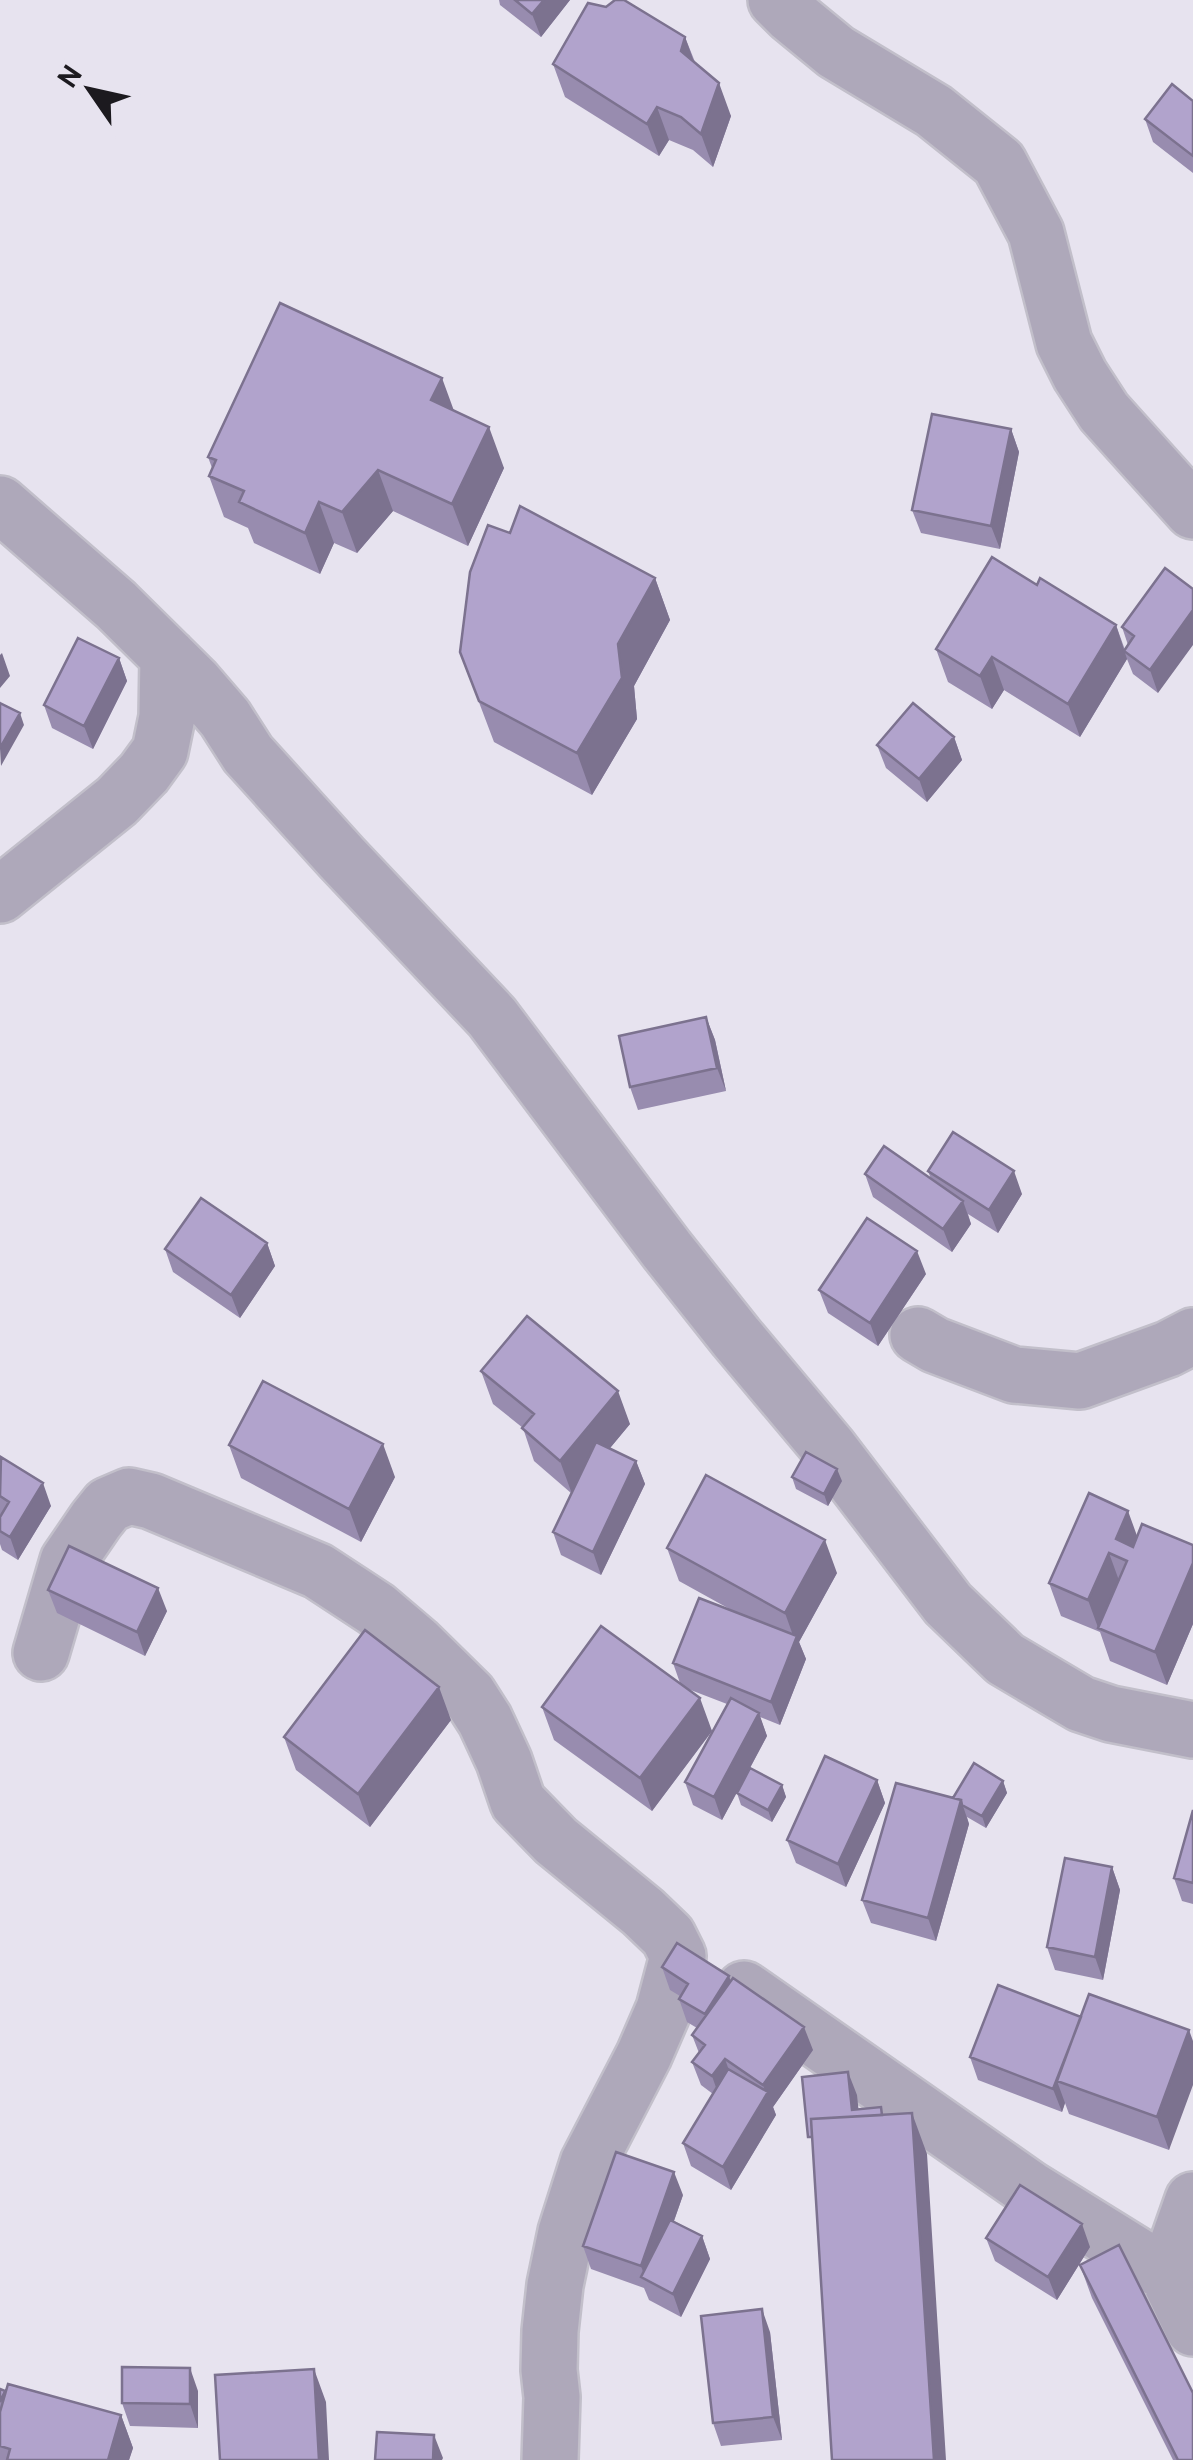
<svg xmlns="http://www.w3.org/2000/svg" width="1193" height="2460" font-family="Overpass,sans-serif">
	<rect width="100%" height="100%" fill="#e7e3ef"/>
	<g fill="none" stroke-linecap="round" stroke-linejoin="round">
		<!-- minor casing -->
		<g stroke="#c2bfca" stroke-width="60">
			<path id="minor" d="M776,0L791,15L836,52L934,111L999,163L1036,233L1064,343L1080,375L1104,412L1193,511
				M0,504L116,605L194,682L225,718L248,754L342,858L492,1017L667,1250L736,1337L829,1448L948,1604L1005,1659L1081,1704L1111,1714L1193,1730
				M0,895L117,801L144,773L160,751L167,717L168,656
				M918,1335L935,1345L1014,1375L1080,1381L1168,1349L1193,1336
				M41,1653L68,1561L96,1520L108,1505L129,1496L151,1501L318,1571L376,1609L416,1643L469,1695L485,1720L504,1761L518,1802L556,1841L643,1912L668,1936L678,1956L664,2009L644,2055L588,2163L566,2232L555,2285L550,2331L549,2370L552,2397L550,2460
				M744,1989L1030,2189L1167,2274L1193,2328
				M1167,2274L1193,2200"/>
		</g>
		<!-- minor -->
		<use href="#minor" stroke="#aea8ba" stroke-width="55"/>
	</g>
	<!-- wall -->
	<path fill="#988caf" d="M499,0H570L541,37L500,5Z
		M685,37L695,62L731,116L713,167L693,150L669,140L659,156L565,97L553,64Z
		M1193,101V173L1153,142L1145,119Z
		M453,410L504,468L468,546L393,511L357,553L334,543L320,574L254,543L248,528L224,517L209,476L212,468L208,457Z
		M1011,429L1019,452L1000,549L921,533L912,510Z
		M510,533L655,578L670,620L634,686L637,719L592,795L494,742L460,652Z
		M1165,568L1158,693L1133,674L1127,659L1080,737L1004,690L992,709L948,682L936,649L1037,585L1116,625L1125,650L1128,645L1122,627Z
		M119,658L127,681L93,749L52,728L44,705Z
		M954,737L962,760L927,802L886,768L877,745Z
		M706,1017L715,1040L726,1091L638,1110L630,1087Z
		M928,1171L1022,1194L998,1233L968,1214L971,1224L952,1252L873,1197L865,1174L931,1179Z
		M267,1243L275,1266L240,1318L173,1272L165,1249Z
		M926,1274L878,1346L828,1313L819,1290Z
		M481,1371L630,1424L610,1448L636,1461L645,1484L601,1575L561,1555L553,1532L571,1493L534,1461L523,1428L493,1404Z
		M229,1445L395,1477L361,1542L241,1478Z
		M0,1459L51,1506L18,1560L2,1550L0,1544V1517L1,1515L0,1514Z
		M792,1477L842,1481L828,1506L796,1489Z
		M1137,1536L1193,1545V1624L1167,1685L1110,1661L1100,1632L1061,1616L1049,1583Z
		M667,1548L837,1573L799,1642L806,1659L780,1725L760,1717L767,1736L750,1768L782,1785L786,1797L772,1822L741,1805L737,1793L747,1774L722,1820L693,1805L685,1782L727,1704L688,1689L712,1731L652,1811L554,1740L542,1707L680,1683L673,1663L735,1612L679,1581Z
		M48,1590L167,1611L145,1656L57,1613Z
		M451,1720L370,1827L296,1770L284,1737Z
		M877,1780L885,1803L846,1887L796,1863L787,1840Z
		M1003,1781L1007,1793L986,1828L967,1817L969,1824L936,1941L871,1923L862,1900L953,1798Z
		M1193,1810V1904L1182,1901L1174,1878Z
		M1112,1867L1120,1890L1103,1980L1055,1970L1047,1947Z
		M662,1967L731,1981L813,2050L773,2107L776,2115L731,2190L691,2166L683,2143L713,2094L701,2085L692,2062L699,2053L692,2035L697,2028L687,2022L679,1999L680,1996L670,1990Z
		M1081,2017L1189,2030L1169,2150L1069,2114L1065,2103L1062,2112L978,2080L970,2057Z
		M683,2195L674,2221L702,2236L710,2259L681,2317L649,2300L644,2288L591,2269L583,2246Z
		M986,2238L1090,2247L1057,2300L995,2261Z
		M1080,2265L1193,2460H1173L1092,2298Z
		M770,2332L782,2440L721,2446L713,2423Z
		M0,2389L6,2392L121,2415L133,2448L129,2460H0Z
		M198,2391V2428L130,2426L122,2403Z"/>
	<!-- shaded-wall -->
	<path fill="#7c728f" d="M544,0H570L541,37L532,14Z
		M685,37L697,70L681,51Z
		M719,83L731,116L713,167L701,134Z
		M657,107L669,140L659,156L647,124Z
		M442,378L457,419L431,400Z
		M489,427L504,468L468,546L452,504Z
		M1011,429L1019,452L1000,549L991,526Z
		M378,470L393,511L357,553L342,512Z
		M319,502L334,543L320,574L305,533Z
		M655,578L670,620L634,686L637,719L592,795L577,753L618,644Z
		M1193,610V645L1158,693L1150,670Z
		M1116,625L1127,659L1080,737L1068,704Z
		M2,653L10,676L0,688V655Z
		M992,657L1004,690L992,709L980,676Z
		M119,658L127,681L93,749L84,726Z
		M20,713L24,725L1,766L0,748Z
		M954,737L962,760L927,802L919,779Z
		M706,1017L715,1040L726,1091L717,1068Z
		M1014,1171L1022,1194L998,1233L989,1210Z
		M963,1201L971,1224L952,1252L943,1229Z
		M267,1243L275,1266L240,1318L231,1295Z
		M917,1251L926,1274L878,1346L870,1323Z
		M618,1391L630,1424L572,1494L560,1461Z
		M383,1444L395,1477L361,1542L349,1509Z
		M636,1461L645,1484L601,1575L593,1552Z
		M837,1469L842,1481L828,1506L824,1494Z
		M43,1483L51,1506L18,1560L10,1537Z
		M1128,1511L1140,1544L1129,1568L1116,1539Z
		M825,1540L837,1573L799,1642L806,1659L780,1725L771,1702L795,1641L785,1613Z
		M1109,1553L1121,1586L1098,1628L1100,1633L1088,1600Z
		M1193,1563V1624L1167,1685L1155,1652Z
		M158,1588L167,1611L145,1656L137,1632Z
		M439,1687L451,1720L370,1827L358,1794Z
		M700,1698L712,1731L652,1811L640,1778Z
		M759,1713L767,1736L722,1820L714,1797Z
		M877,1780L885,1803L846,1887L838,1864Z
		M1003,1781L1007,1793L986,1828L982,1816Z
		M782,1785L786,1797L772,1822L768,1810Z
		M961,1800L969,1824L936,1941L928,1918Z
		M1112,1867L1120,1890L1103,1980L1095,1957Z
		M729,1976L737,1999L713,2037L705,2014Z
		M1082,2018L1057,2081L1065,2103L1062,2112L1053,2089Z
		M804,2027L813,2050L773,2107L776,2115L731,2190L723,2167L766,2094L763,2085Z
		M1189,2030L1193,2041V2085L1169,2150L1157,2117Z
		M725,2059L733,2082L720,2099L712,2076Z
		M848,2072L857,2095L861,2133L852,2110Z
		M912,2113L927,2154L946,2460H934Z
		M674,2172L683,2195L652,2283L646,2280L641,2266Z
		M1082,2224L1090,2247L1057,2300L1048,2277Z
		M702,2236L710,2259L681,2317L673,2294Z
		M762,2309L770,2332L782,2440L773,2417Z
		M190,2368L198,2391V2428L190,2404Z
		M314,2369L326,2402L329,2460H319Z
		M121,2415L133,2448L129,2460H108Z
		M434,2435L443,2458L442,2460H433Z"/>
	<!-- building -->
	<path fill="#b1a3cc" stroke="#7c728f" stroke-width="2.5" d="M515,0H544L532,14Z
		M615,0H624L685,37L681,51L719,83L701,134L681,117L657,107L647,124L553,64L588,3L606,7Z
		M1172,84L1193,101V156L1145,119Z
		M280,303L442,378L431,400L489,427L452,504L378,470L342,512L319,502L305,533L239,502L244,491L209,476L216,460L208,457Z
		M932,414L1011,429L991,526L912,510Z
		M520,506L655,578L618,644L622,678L577,753L479,701L460,652L470,572L488,525L510,533Z
		M992,557L1037,585L1040,578L1116,625L1068,704L992,657L980,676L936,649Z
		M1165,568L1193,589V610L1150,670L1124,651L1134,636L1122,627Z
		M78,638L119,658L84,726L44,705Z
		M0,703L20,713L0,748Z
		M913,703L954,737L919,779L877,745Z
		M706,1017L717,1068L630,1087L619,1036Z
		M953,1132L1014,1171L989,1210L928,1171Z
		M884,1146L963,1201L943,1229L865,1174Z
		M201,1198L267,1243L231,1295L165,1249Z
		M867,1218L917,1251L870,1323L819,1290Z
		M527,1316L618,1391L560,1461L522,1428L534,1414L481,1371Z
		M263,1381L383,1444L349,1509L229,1445Z
		M596,1442L636,1461L593,1552L553,1532Z
		M806,1452L837,1469L824,1494L792,1477Z
		M1,1457L43,1483L10,1537L0,1531V1517L9,1502L0,1496Z
		M706,1475L825,1540L785,1613L667,1548Z
		M1089,1493L1128,1511L1116,1539L1133,1547L1142,1524L1193,1545V1563L1155,1652L1098,1628L1127,1561L1109,1553L1088,1600L1049,1583Z
		M69,1546L158,1588L137,1632L48,1590Z
		M699,1598L797,1636L771,1702L673,1663Z
		M601,1626L700,1698L640,1778L542,1707Z
		M365,1630L439,1687L358,1794L284,1737Z
		M731,1698L759,1713L714,1797L685,1782Z
		M825,1756L877,1780L838,1864L787,1840Z
		M974,1763L1003,1781L982,1816L962,1805L961,1800L953,1798Z
		M750,1768L782,1785L768,1810L737,1793Z
		M896,1783L961,1800L928,1918L862,1900Z
		M1193,1810V1883L1174,1878Z
		M1065,1858L1112,1867L1095,1957L1047,1947Z
		M677,1943L729,1976L705,2014L679,1999L688,1984L662,1967Z
		M733,1978L804,2027L763,2085L725,2059L712,2076L692,2062L705,2045L692,2035Z
		M998,1985L1081,2017L1053,2089L970,2057Z
		M1089,1994L1189,2030L1157,2117L1057,2081Z
		M728,2069L768,2092L723,2167L683,2143Z
		M848,2072L852,2110L881,2107L882,2115L811,2119L812,2137H808L802,2077Z
		M912,2113L934,2460H832L811,2119Z
		M616,2152L674,2172L641,2266L583,2246Z
		M1020,2185L1082,2224L1048,2277L986,2238Z
		M670,2220L702,2236L673,2294L641,2277Z
		M1119,2245L1193,2393V2460H1178L1080,2265Z
		M762,2309L773,2417L713,2423L701,2316Z
		M122,2367L190,2368V2404L122,2403Z
		M314,2369L319,2460H220L215,2375Z
		M8,2384L121,2415L108,2460H7L10,2449L0,2446V2412Z
		M0,2389L5,2391L0,2402Z
		M377,2432L434,2435L433,2460H375Z"/>
	<!-- north arrow -->
	<g transform="translate(90 90) rotate(304)" stroke="#e7e3ef" stroke-width="8" paint-order="stroke">
	<path d="M0-8L18 38L0 25L-18 38Z" fill="#1c1a1f"/>
	<text y="-15" font-size="28" font-weight="bold" text-anchor="middle" fill="#1c1a1f">N</text>
	</g>
</svg>
